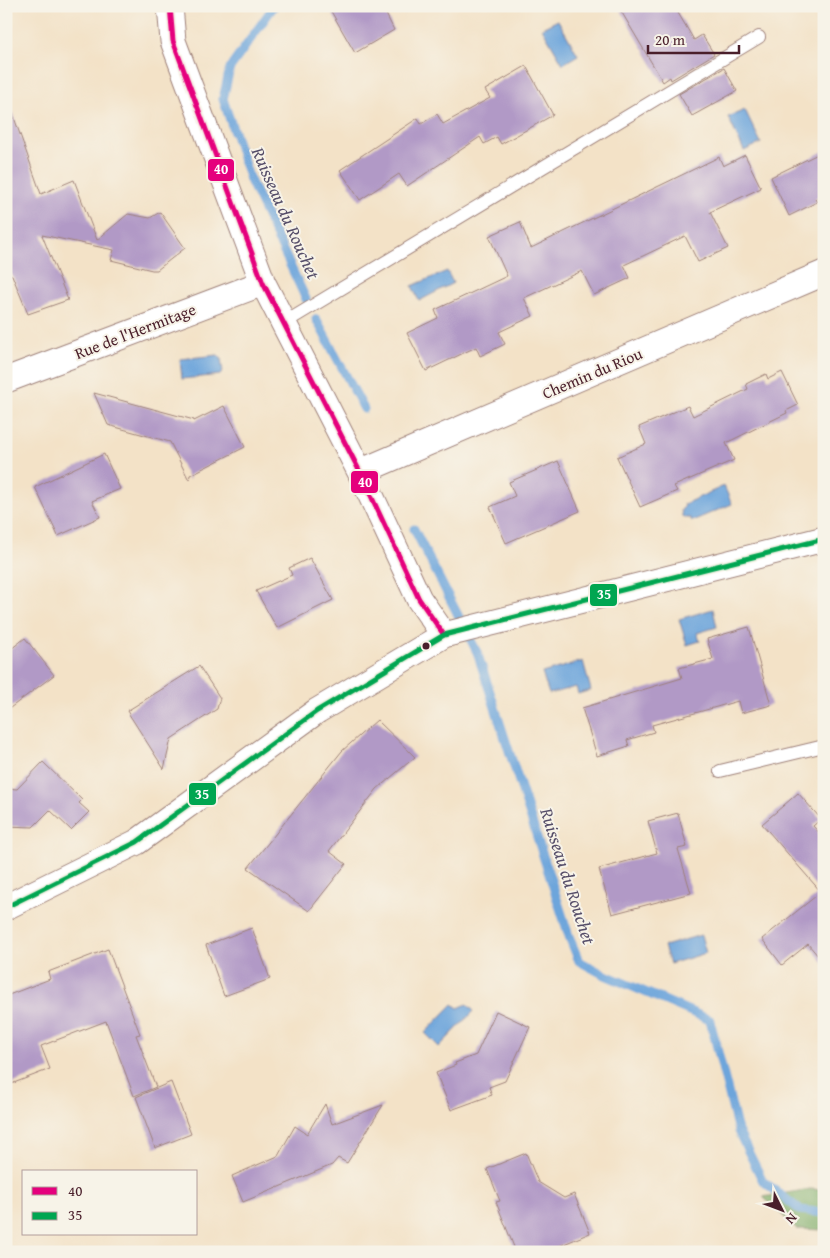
<svg xmlns="http://www.w3.org/2000/svg" width="830" height="1258" font-family="'Gentium Book Plus',serif">
	<rect width="100%" height="100%" fill="#f7f3e8"/>
	<filter id="ink" filterUnits="userSpaceOnUse"><feTurbulence type="fractalNoise" baseFrequency=".02" numOctaves="2"/><feDisplacementMap in="SourceGraphic" scale="10" xChannelSelector="R" yChannelSelector="G"/><feConvolveMatrix kernelMatrix="1 2 1 2 8 2 1 2 1" color-interpolation-filters="sRGB"/></filter>
	<filter id="wash" filterUnits="userSpaceOnUse"><feTurbulence type="fractalNoise" baseFrequency=".0096" numOctaves="4" result="noise"/><feDisplacementMap in="SourceGraphic" scale="20" xChannelSelector="R" yChannelSelector="G"/><feGaussianBlur stdDeviation="1.12" result="paint"/><feColorMatrix in="noise" values="0 0 0 0 0 0 0 0 0 0 0 0 0 0 0 0 0 1.4 0 .05"/><feComposite in="paint" operator="in"/></filter>
	<g filter="url(#wash)">
		<rect width="100%" height="100%" fill="#f3e2c7"/>
		<!-- forest -->
		<path fill="#7baa64" stroke="#626448" d="M810,1189L824,1190V1230L797,1229L763,1197Z"/>
		<!-- water -->
		<path fill="#6da5db" stroke="#5c6283" d="M558,20L578,55L563,64L542,28Z
			M745,110L761,143L744,151L728,117Z
			M447,271L453,283L419,301L412,286Z
			M218,355L221,358L223,372L220,375L182,379L180,359Z
			M724,486L732,504L692,521L690,518H685L682,516L681,510L685,506L684,504Z
			M713,609L717,627L697,633L700,641L687,645L679,619Z
			M583,661L591,690L578,694L576,687L549,694L542,673Z
			M701,935L706,953L670,964L664,946Z
			M453,1004L458,1008L467,1004L474,1011L439,1047L425,1033Z"/>
		<g fill="none" stroke-linecap="round" stroke-linejoin="round">
			<!-- stream -->
			<path stroke="#6da5db" stroke-width="9" d="M274,6L230,68L223,99L250,180L306,299
				M316,319L364,409
				M414,529L477,652L570,939L579,961L603,974L710,1020L738,1131L763,1181L800,1210L824,1213"/>
		</g>
		<g id="blocks">
			<!-- building -->
			<path fill="#b199c6" d="M328,6H382L394,30L355,53Z
				M618,6H674L694,40L702,35L714,54L671,80L670,77L663,82Z
				M526,66L553,115L501,144L497,137L484,144L480,137L407,186L399,174L360,200L340,170L418,118L421,124L437,114L443,124L490,98L485,90Z
				M724,68L737,91L692,116L679,94Z
				M10,106L41,194L74,180L97,240L128,214L150,218L160,212L185,248L157,270H152L111,260L114,250L42,235L68,300L28,314L12,275L6,274V107Z
				M824,151V195L815,199L817,202L789,216L771,177Z
				M745,155L761,188L710,212L728,248L698,262L685,236L624,265L630,278L594,295L582,271L524,298L533,316L499,332L505,344L480,356L476,347L426,371L407,333L438,318L435,310L507,276L489,236L520,222L531,248L719,157L723,166Z
				M782,372L798,405L786,411L787,413L726,443L734,460L674,486L677,491L640,507L617,457L646,444L639,427L688,406L693,416L748,389L746,384L766,374L768,379Z
				M94,393L194,420V421L224,406L245,447L190,475L189,480L170,442L108,425Z
				M104,454L120,489L92,501L100,517L58,536L35,487Z
				M558,461L580,511L506,543L490,507L515,496L509,482Z
				M310,558L333,600L277,628L256,591L292,575L289,568Z
				M749,627L771,705L741,713L738,701L652,725L654,732L627,740L629,746L597,756L582,708L682,678L679,668L713,659L707,639Z
				M25,638L54,675L6,711V653Z
				M199,666L220,698L217,709L171,739L164,769L127,711Z
				M377,720L415,757L377,789L329,851L346,864L309,911L248,868L342,751Z
				M43,762L82,800L79,803L89,812L71,830L50,810L33,827L6,826V788L17,789Z
				M798,793L821,819L813,826L824,838V963L808,944L782,965L762,939L821,892L762,824Z
				M678,813L687,847L678,849L691,893L612,914L599,869L657,853L648,821Z
				M252,928L270,979L224,996L206,945Z
				M108,949L140,1034L136,1035L156,1087L134,1096L106,1021L41,1046L50,1069L6,1086V996L50,979L48,972Z
				M496,1011L530,1027L505,1081L489,1087L492,1095L451,1110L436,1073L456,1065L455,1063L476,1055Z
				M171,1082L191,1134L155,1148L136,1097Z
				M325,1104L332,1124L383,1105L347,1163L338,1158L332,1165L243,1202L232,1176L278,1156L295,1126L307,1134Z
				M526,1153L538,1182L564,1198L574,1194L590,1233L545,1252H516L496,1202L500,1201L487,1169Z"/>
		</g>
	</g>
	<g filter="url(#ink)">
		<use href="#blocks" fill-opacity="0" stroke="#9e8079" stroke-width="1"/>
		<g fill="none" stroke-linecap="round" stroke-linejoin="round">
			<!-- lane casing -->
			<g stroke="#9e8079" stroke-width="14">
				<path id="lane" d="M284,323L759,37
					M720,771L824,746"/>
			</g>
			<!-- street casing -->
			<g stroke="#9e8079" stroke-width="27">
				<path id="street" d="M170,6L173,41L263,283L360,472L419,599L444,635
					M6,380L263,283
					M360,472L824,273
					M6,907L137,842L317,711L444,635L824,539"/>
			</g>
			<!-- lane -->
			<use href="#lane" stroke="#fff" stroke-width="12"/>
			<!-- street -->
			<use href="#street" stroke="#fff" stroke-width="25"/>
			<!-- bus-1 casing -->
			<g stroke="#f7f3e8" stroke-width="9">
				<path id="bus-1" d="M170,6L173,41L263,283L360,472L419,599L444,635"/>
			</g>
			<!-- bus-2 casing -->
			<g stroke="#f7f3e8" stroke-width="9">
				<path id="bus-2" d="M6,907L137,842L317,711L444,635L824,539"/>
			</g>
			<!-- bus-1 -->
			<use href="#bus-1" stroke="#e5007d" stroke-width="5"/>
			<!-- bus-2 -->
			<use href="#bus-2" stroke="#00a651" stroke-width="5"/>
		</g>
	</g>
	<!-- markers -->
	<circle fill="#4a1f2b" stroke="#f7f3e8" stroke-width="2" cx="426" cy="646" r="4.5"/>
	<g text-anchor="middle" dominant-baseline="central" stroke-width="4" stroke-linejoin="round" paint-order="stroke">
		<!-- street labels -->
		<g font-size="16" fill="#4a1f2b" stroke="#f7f3e8">
			<text transform="translate(135 331) rotate(-21)">Rue de l'Hermitage</text>
			<text transform="translate(592 373) rotate(-23)">Chemin du Riou</text>
		</g>
		<!-- water labels -->
		<g font-size="18" font-style="italic" fill="#564e69" stroke="#f7f3e8">
			<text transform="translate(286 213) rotate(66)">Ruisseau du Rouchet</text>
			<text transform="translate(568 876) rotate(72)">Ruisseau du Rouchet</text>
		</g>
	</g>
	<g stroke="#f7f3e8" stroke-width="2">
		<rect x="207" y="158" width="28" height="24" rx="5" fill="#e5007d"/>
		<rect x="350" y="470" width="29" height="24" rx="5" fill="#e5007d"/>
		<rect x="589" y="583" width="29" height="24" rx="5" fill="#00a651"/>
		<rect x="188" y="782" width="29" height="24" rx="5" fill="#00a651"/>
	</g>
	<g font-size="14" text-anchor="middle" font-weight="bold" fill="#fff">
		<text x="221" y="174">40</text>
		<text x="365" y="487">40</text>
		<text x="604" y="599">35</text>
		<text x="202" y="799">35</text>
	</g>
	<!-- margin -->
	<rect width="830" height="1258" fill="none" stroke="#f7f3e8" stroke-width="25"/>
	<!-- legend -->
	<rect x="22" y="1170" width="175" height="65" fill="#f7f3e8" stroke="#b29e9c"/>
	<rect x="32" y="1187" width="25" height="8" fill="#e5007d" stroke="#b29e9c"/>
	<text x="68" y="1196" font-size="15" fill="#4a1f2b">40</text>
	<rect x="32" y="1212" width="25" height="8" fill="#00a651" stroke="#b29e9c"/>
	<text x="68" y="1220" font-size="15" fill="#4a1f2b">35</text>
	<!-- north arrow -->
	<g transform="translate(782 1210) rotate(132)" stroke="#f7f3e8" stroke-width="4" paint-order="stroke">
	<path d="M0-4L9 19L0 12L-9 19Z" fill="#4a1f2b"/>
	<text y="-8" font-size="14" font-weight="bold" text-anchor="middle" fill="#4a1f2b">N</text>
	</g>
	<!-- scale -->
	<path d="M648 45v8h91v-8" fill="none" stroke="#4a1f2b" stroke-width="2.5"/>
	<text x="655" y="45" font-size="15" fill="#4a1f2b" stroke="#f7f3e8" stroke-width="4" paint-order="stroke">20 m</text>
</svg>
